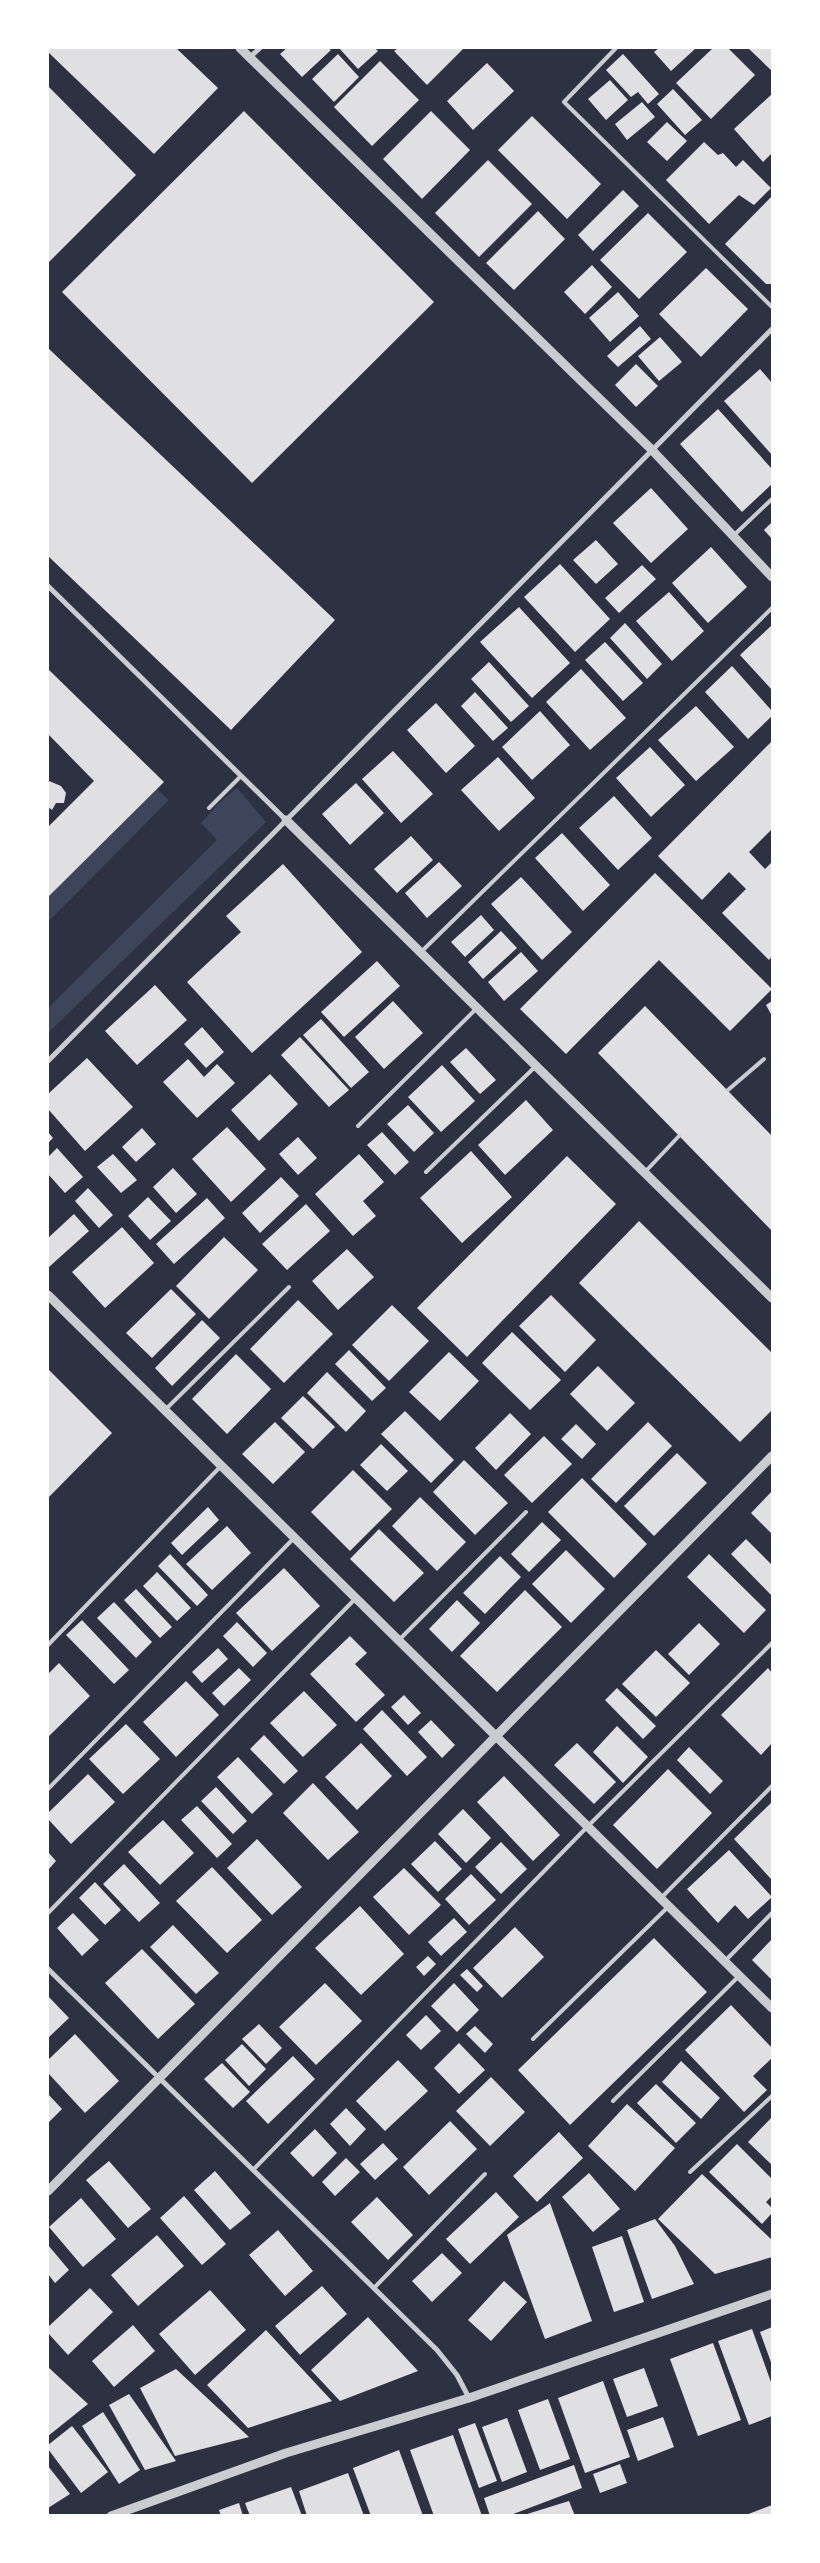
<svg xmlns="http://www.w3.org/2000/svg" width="820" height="2563" font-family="'Sofia Sans Condensed',sans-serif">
	<rect width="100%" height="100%" fill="#2d3142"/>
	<!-- green -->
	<path fill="#3c4559" d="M237,788L266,822L48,1033V1008L217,840L201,823L218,804Z
		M157,789L169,800L50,920L48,919V897Z"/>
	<!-- building -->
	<path fill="#e0e0e3" d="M48,48H176L218,88L154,154L48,52Z
		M287,48H328L331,50L302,77L280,54Z
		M339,48H375L378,51L358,69Z
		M398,48H464L427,85L394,51Z
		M659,48H696L671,71L654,52Z
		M713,48H728L755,75L711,119L676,83Z
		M748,48H772V71Z
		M338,54L359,77L334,102L312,79Z
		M623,54L659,94L648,104L638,92L631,97L606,70Z
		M380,61L419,100L372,146L334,107Z
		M487,63L514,91L473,130L447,101Z
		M610,80L628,100L606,120L588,99Z
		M48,86L136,175L48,263Z
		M673,89L702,120L685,135L657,104Z
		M772,94V153L763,162L734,129Z
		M642,102L655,117L627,140L615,124Z
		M244,111L434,302L252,483L62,292Z
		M431,111L470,150L422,199L383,159Z
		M532,116L601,184L567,219L498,150Z
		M667,122L687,141L667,161L647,142Z
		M704,142L718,155L723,153L736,167L743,160L771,188L754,205L739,195L709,224L666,180Z
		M488,160L532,204L479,257L435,213Z
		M623,190L639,206L593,251L578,235Z
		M772,196V284H766L725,244Z
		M538,211L565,239L514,290L486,263Z
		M648,213L687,252L639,299L600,260Z
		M592,265L612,287L585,314L564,292Z
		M706,268L748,309L701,357L659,314Z
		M618,292L639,316L610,342L589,318Z
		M640,326L651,339L618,367L607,356Z
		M660,337L682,362L659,381L638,356Z
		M48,348L335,620L231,730L48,556Z
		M636,364L658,386L636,407L615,385Z
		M760,369L772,383V455L724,401Z
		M718,409L772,469V484L742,512L680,444Z
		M651,488L688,529L651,563L613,523Z
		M772,522V539L764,530Z
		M596,540L618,564L596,584L573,560Z
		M711,547L747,587L708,623L672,583Z
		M560,564L610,619L575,652L524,597Z
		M642,565L656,579L619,613L605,598Z
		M669,592L704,631L672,661L636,621Z
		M519,607L570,663L532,698L480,642Z
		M625,623L662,664L647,679L610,638Z
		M772,625V690L740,655Z
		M605,642L643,683L623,701L585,660Z
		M489,662L529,706L511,722L471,679Z
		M732,666L772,711V716L748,739L705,692Z
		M48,669L164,782L48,897V827L94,781L48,734Z
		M581,669L626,718L590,750L546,702Z
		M475,692L508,728L493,741L461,706Z
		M436,703L475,746L446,773L407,730Z
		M696,706L734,747L696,781L658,740Z
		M540,711L570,745L532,780L502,747Z
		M772,741V829L749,852L765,869L772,862V956L769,960L722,913L746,889L729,872L702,900L658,856Z
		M650,747L685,785L651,817L616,778Z
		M393,751L433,794L401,823L362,779Z
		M498,757L535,798L499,831L461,790Z
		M49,781L61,786L66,793L64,803H56L52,810L48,807V783Z
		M356,783L384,813L350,845L322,814Z
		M614,796L652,838L618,870L579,828Z
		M562,833L610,885L583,911L535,858Z
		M411,836L433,860L397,893L374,869Z
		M439,862L462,886L427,918L405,893Z
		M283,864L362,952L252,1053L187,982L241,932L226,916Z
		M655,873L772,989L730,1031L659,960L566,1054L520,1009Z
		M521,877L572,932L542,960L491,904Z
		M481,915L494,930L465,957L451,942Z
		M501,931L517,948L483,979L468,962Z
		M521,952L538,971L504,1001L488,982Z
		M377,961L400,986L344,1037L321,1012Z
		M155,985L187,1020L137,1065L105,1031Z
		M393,1001L423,1033L384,1069L355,1037Z
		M772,1001V1016L766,1005Z
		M645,1006L772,1136V1231L598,1053Z
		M321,1019L369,1072L351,1088L303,1035Z
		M202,1027L224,1052L206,1068L184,1044Z
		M300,1037L349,1090L329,1107L281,1055Z
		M466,1048L496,1080L480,1094L450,1062Z
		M87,1058L133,1107L85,1151L48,1109V1094Z
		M188,1059L204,1077L217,1064L235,1083L197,1118L163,1082Z
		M442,1065L475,1101L441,1132L408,1097Z
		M270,1074L298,1104L259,1141L231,1110Z
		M526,1100L553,1130L505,1175L478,1145Z
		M408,1105L434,1133L414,1152L387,1124Z
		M227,1127L266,1169L231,1202L192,1159Z
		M142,1128L156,1144L136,1162L122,1147Z
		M48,1132L53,1138L48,1143Z
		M382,1132L409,1162L395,1175L367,1145Z
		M298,1137L317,1158L298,1175L279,1154Z
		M57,1148L83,1177L65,1193L48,1174V1157Z
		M471,1151L512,1197L462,1243L420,1198Z
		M113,1154L137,1180L121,1193L97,1167Z
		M359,1154L384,1182L363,1201L376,1216L353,1236L315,1194Z
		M567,1156L616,1204L467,1357L417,1308Z
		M173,1168L197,1194L176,1213L153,1187Z
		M281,1177L299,1196L260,1233L242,1213Z
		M88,1188L113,1215L99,1228L75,1201Z
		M148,1197L171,1221L150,1240L128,1216Z
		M207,1198L225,1218L174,1264L156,1244Z
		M306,1204L330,1231L287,1270L262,1244Z
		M74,1214L89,1231L49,1267L48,1238Z
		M639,1221L772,1353V1410L740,1442L579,1283Z
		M122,1227L154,1263L105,1308L72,1272Z
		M224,1237L258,1270L209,1319L176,1286Z
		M347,1249L374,1277L338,1310L312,1281Z
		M171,1289L196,1314L152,1358L126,1333Z
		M551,1295L596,1340L565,1372L519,1326Z
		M298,1300L333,1334L284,1383L250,1349Z
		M392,1305L429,1341L389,1381L352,1345Z
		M202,1320L220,1338L172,1386L155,1368Z
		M512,1332L561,1380L530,1410L482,1363Z
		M349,1350L386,1388L372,1401L335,1364Z
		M449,1352L479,1381L440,1421L409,1392Z
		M236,1354L271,1389L227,1434L192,1399Z
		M598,1366L635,1403L607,1431L570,1394Z
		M48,1369L112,1433L48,1498Z
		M327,1372L366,1411L346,1432L307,1393Z
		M303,1396L335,1427L313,1449L281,1418Z
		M405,1411L454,1460L431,1483L381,1434Z
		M510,1413L531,1434L496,1470L475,1448Z
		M275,1422L305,1452L273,1484L242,1454Z
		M648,1422L672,1446L616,1503L591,1479Z
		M576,1424L596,1444L582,1459L561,1439Z
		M544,1436L572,1464L532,1503L504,1475Z
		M381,1444L408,1471L387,1491L360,1465Z
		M677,1453L707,1483L654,1536L624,1506Z
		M464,1460L508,1503L475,1535L433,1492Z
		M353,1470L392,1509L350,1551L311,1512Z
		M582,1478L647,1544L614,1578L548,1512Z
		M772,1491V1534L751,1513Z
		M420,1497L466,1542L437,1571L392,1526Z
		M208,1507L219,1520L182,1555L171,1543Z
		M542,1522L561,1540L529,1572L511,1554Z
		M227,1526L251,1553L212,1590L186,1564Z
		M379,1529L424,1573L394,1602L350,1559Z
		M746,1539L772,1565V1596L731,1554Z
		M566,1550L605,1589L571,1623L532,1584Z
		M170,1554L208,1595L197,1606L158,1566Z
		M709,1554L766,1610L744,1633L687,1577Z
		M500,1556L521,1577L485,1614L463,1593Z
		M284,1568L320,1606L272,1651L236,1613Z
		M157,1572L191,1608L177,1621L143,1586Z
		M136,1589L172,1627L160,1638L124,1600Z
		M525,1590L562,1627L497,1692L460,1656Z
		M457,1600L480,1623L452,1652L429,1629Z
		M114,1602L152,1642L136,1658L97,1618Z
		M82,1620L129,1670L114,1684L66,1635Z
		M237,1622L267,1653L253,1667L223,1636Z
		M699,1623L720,1644L689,1675L668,1654Z
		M350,1636L367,1653L355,1664L385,1695L356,1722L310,1674Z
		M218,1648L228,1659L202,1683L192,1672Z
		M656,1650L690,1683L656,1717L622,1684Z
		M59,1663L90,1696L48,1737V1674Z
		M239,1668L251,1680L224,1706L212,1693Z
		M768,1668L772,1673V1743L761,1755L721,1715Z
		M186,1681L219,1715L176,1757L143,1722Z
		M617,1688L656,1726L643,1739L605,1700Z
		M304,1691L337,1725L303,1757L270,1723Z
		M404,1695L421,1713L408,1725L391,1707Z
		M382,1710L427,1757L407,1776L363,1729Z
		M431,1720L455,1745L442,1758L418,1732Z
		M126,1724L160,1759L123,1794L89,1759Z
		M617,1726L648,1757L623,1783L593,1752Z
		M264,1735L298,1771L284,1784L250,1749Z
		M361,1743L392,1776L357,1810L325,1777Z
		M577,1743L616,1782L594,1804L554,1765Z
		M689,1747L723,1781L710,1794L677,1760Z
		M238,1757L273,1794L252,1814L217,1777Z
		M668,1769L712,1813L657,1869L613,1825Z
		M88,1774L115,1802L71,1844L48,1819V1813Z
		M504,1776L560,1835L533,1861L477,1802Z
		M313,1783L359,1832L328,1860L283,1813Z
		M216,1787L247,1821L233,1834L201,1801Z
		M772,1802V1880L734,1839Z
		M197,1806L232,1844L217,1858L181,1820Z
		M463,1809L491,1838L466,1863L438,1834Z
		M163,1820L194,1853L160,1885L128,1852Z
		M257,1839L302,1887L272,1915L227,1868Z
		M435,1841L462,1869L438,1892L411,1864Z
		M501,1842L527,1869L501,1894L475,1867Z
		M729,1850L772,1897L748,1919L735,1905L718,1923L687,1889Z
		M48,1852L56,1861L48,1870Z
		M124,1864L160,1903L139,1922L103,1884Z
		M212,1867L262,1920L227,1953L176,1901Z
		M404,1868L441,1905L409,1935L373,1897Z
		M471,1874L496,1900L469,1925L445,1899Z
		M95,1882L121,1910L105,1925L79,1898Z
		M360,1906L404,1954L361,1995L315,1948Z
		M73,1913L99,1940L82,1956L57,1928Z
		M454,1918L467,1932L441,1956L428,1942Z
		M173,1925L219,1973L196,1994L150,1947Z
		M515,1927L544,1957L502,1998L473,1968Z
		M654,1938L707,1992L570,2125L518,2070Z
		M772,1939V1980L752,1960Z
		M142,1949L195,2004L158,2039L105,1983Z
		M428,1956L436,1964L424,1976L416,1967Z
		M467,1969L483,1986L477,1992L460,1975Z
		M325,1983L362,2021L316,2065L279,2027Z
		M454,1983L479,2010L457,2032L431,2006Z
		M48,1996L69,2018L48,2038Z
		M731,2005L772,2048V2058L753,2076L767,2090L744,2112L685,2050Z
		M426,2015L441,2031L421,2050L406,2035Z
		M259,2024L282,2048L266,2064L242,2039Z
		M475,2026L493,2044L485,2053L466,2034Z
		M75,2034L119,2081L85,2113L48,2073V2060Z
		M459,2043L485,2070L459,2094L434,2068Z
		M242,2044L266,2069L249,2086L225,2060Z
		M293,2056L315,2079L268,2124L246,2101Z
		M398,2060L428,2091L385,2131L356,2101Z
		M681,2061L720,2098L701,2119L662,2082Z
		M222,2063L250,2092L233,2108L204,2079Z
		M491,2077L525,2112L490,2146L456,2111Z
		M656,2084L696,2123L676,2143L637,2103Z
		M48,2094L62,2109L48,2123Z
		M627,2104L675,2148L635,2191L588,2146Z
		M346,2108L366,2129L350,2146L330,2124Z
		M772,2117V2165L748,2142Z
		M450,2121L477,2149L429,2195L403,2167Z
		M315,2129L337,2153L313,2177L290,2153Z
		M559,2132L583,2158L537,2202L513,2176Z
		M383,2143L398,2159L375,2180L360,2164Z
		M737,2144L772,2179V2196L766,2202L772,2208V2213L762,2224L709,2172Z
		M346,2158L360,2172L335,2196L322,2182Z
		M109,2161L151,2209L128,2228L86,2180Z
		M215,2171L251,2213L230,2230L194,2190Z
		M589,2173L620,2209L593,2232L562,2197Z
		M702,2174L772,2240V2257L715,2274L658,2219Z
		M496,2192L519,2217L470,2264L446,2239Z
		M184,2196L226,2244L202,2265L160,2218Z
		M377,2197L413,2235L388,2260L351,2222Z
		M81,2198L116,2239L83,2267L49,2227Z
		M550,2203L592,2321L545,2339L507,2235Z
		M655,2219L675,2246L694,2284L652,2299L627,2230Z
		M278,2230L313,2271L285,2296L249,2255Z
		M157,2235L184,2266L138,2306L111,2275Z
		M622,2236L644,2302L614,2312L592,2247Z
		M48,2245L69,2270L55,2283L48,2274Z
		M442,2253L462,2273L432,2302L412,2281Z
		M504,2281L527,2302L491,2341L468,2320Z
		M322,2286L347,2314L300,2355L275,2326Z
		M90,2288L113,2312L68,2355L48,2333V2327Z
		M210,2290L246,2330L195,2375L159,2334Z
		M368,2317L418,2371L340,2401L311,2370Z
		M133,2325L155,2351L114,2387L92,2361Z
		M772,2327V2365L760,2332Z
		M752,2329L772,2385V2416L749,2425L718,2341Z
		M266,2330L332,2401L248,2428L207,2385Z
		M713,2343L741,2420L698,2436L670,2359Z
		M48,2367L88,2404L48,2436Z
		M644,2368L658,2406L627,2417L613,2379Z
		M176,2369L249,2437L175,2456L140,2388Z
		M603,2381L630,2457L585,2473L558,2398Z
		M129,2394L176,2461L145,2470L109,2405Z
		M548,2399L570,2459L540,2470L518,2410Z
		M103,2412L140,2470L119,2484L82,2426Z
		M663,2417L674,2447L638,2461L627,2430Z
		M507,2418L527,2472L502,2482L482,2427Z
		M475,2423L497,2481L479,2488L458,2429Z
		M72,2426L108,2472L81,2493L48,2449V2445Z
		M453,2435L482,2516H434L410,2450Z
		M399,2450L423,2516H371L353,2468Z
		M620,2464L627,2483L600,2493L593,2474Z
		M574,2465L582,2488L508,2516H490L484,2498Z
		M48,2466L70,2494L48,2508Z
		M348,2473L364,2516H307L299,2491Z
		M291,2487L302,2516H250L245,2503Z
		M569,2501L575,2516H524V2515Z
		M239,2503L243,2516H221L219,2510Z
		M772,2505V2516H746V2515Z"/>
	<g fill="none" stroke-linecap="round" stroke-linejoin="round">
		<!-- service -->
		<path stroke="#caccd0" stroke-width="4" d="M616,48L564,102L772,307
			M733,536L772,499
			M209,808L241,776
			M420,953L772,608
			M728,1090L764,1059
			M358,1126L477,1008
			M426,1172L536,1066
			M645,1172L679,1136
			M166,1409L289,1287
			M398,1641L526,1512
			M48,1645L221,1466
			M48,1789L294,1538
			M661,1898L772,1786
			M48,1913L355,1599
			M725,1961L772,1913
			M533,2039L669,1906
			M613,2101L739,1976
			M253,2170L588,1826L772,1643
			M690,2172L772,2096
			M374,2288L485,2174"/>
		<!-- minor -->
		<path stroke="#caccd0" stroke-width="5" d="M250,57L260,48
			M48,586L286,820
			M48,1061L772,329
			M48,1969L437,2350L457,2375L469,2398"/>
		<!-- tertiary -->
		<path stroke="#caccd0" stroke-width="9" d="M240,48L651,449L772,577
			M286,820L772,1298
			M48,1295L772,2008
			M48,2191L772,1456
			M111,2516L286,2453L469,2398L772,2294"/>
	</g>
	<!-- border -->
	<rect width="820" height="2563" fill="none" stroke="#ffffff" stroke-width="98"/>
</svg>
